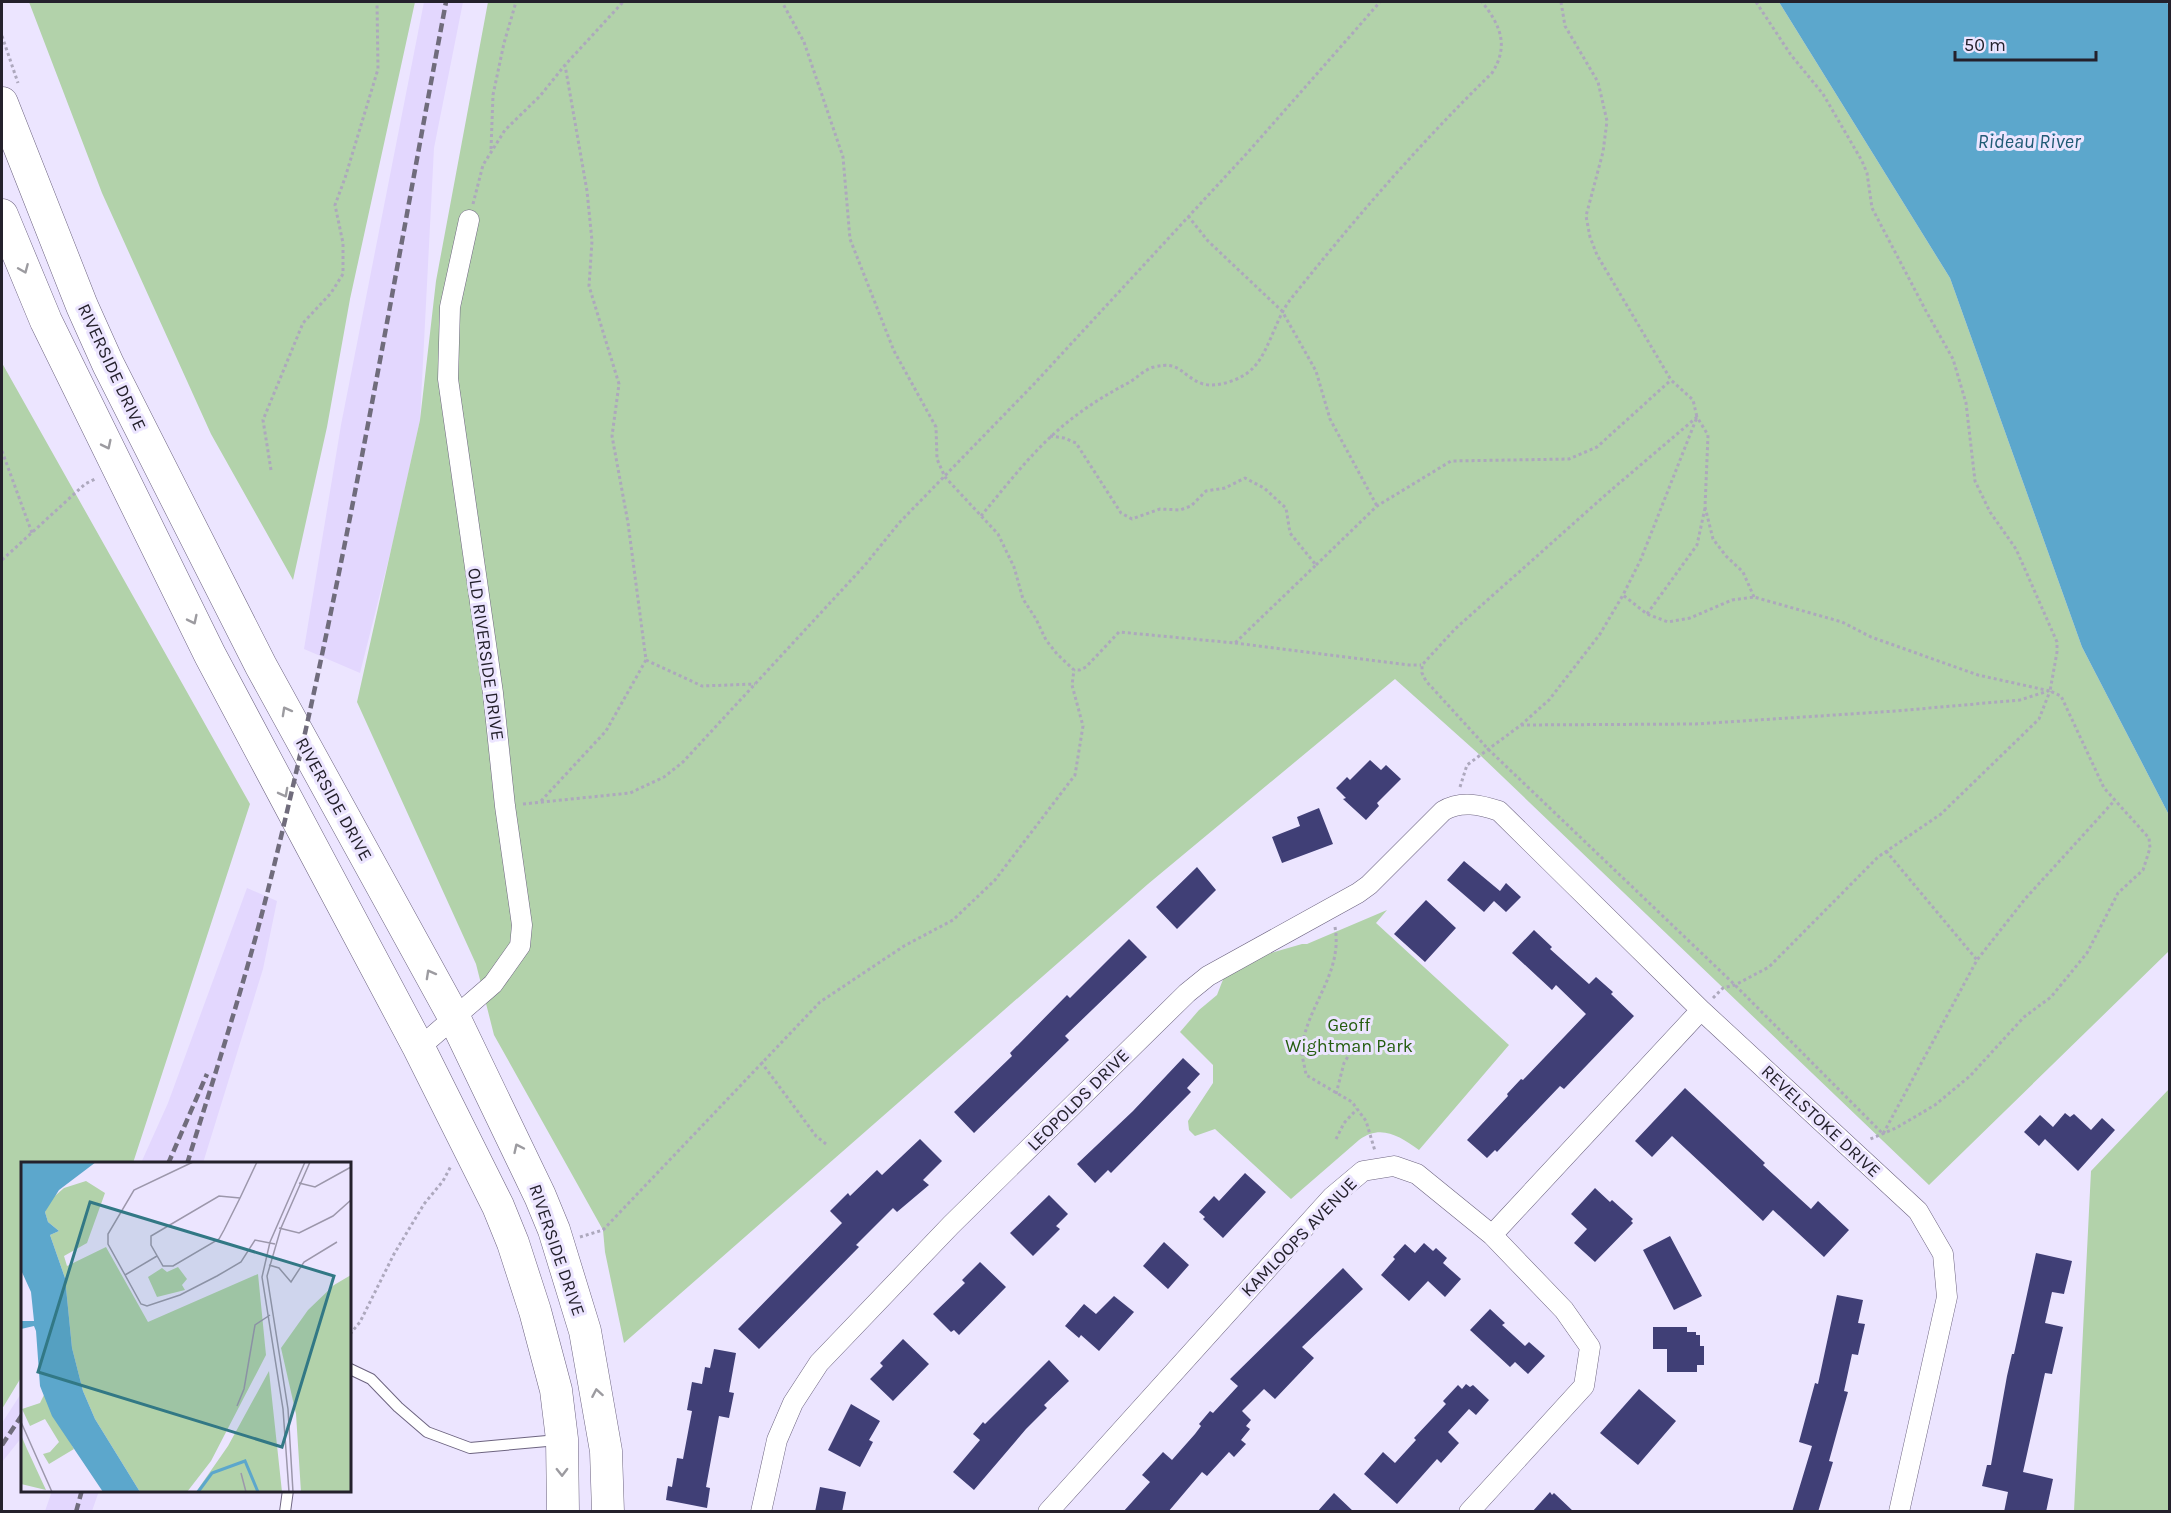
<svg xmlns="http://www.w3.org/2000/svg" width="2171" height="1513" font-family="Karla,sans-serif">
	<rect width="100%" height="100%" fill="#ece5ff"/>
	<!-- built -->
	<path fill="#e3d7fe" d="M424,2H463L434,148L420,420L392,546L360,673L304,649L341,425Z
		M247,888L277,901L263,969L203,1163H141L168,1103Z
		M22,1392V1437L2,1462V1423Z
		M52,1491V1490L99,1491L92,1511H45Z"/>
	<!-- green -->
	<path fill="#b2d2aa" d="M29,2H415L350,299L327,427L293,580L211,434L102,193Z
		M488,2H1779L1950,278L2082,647L2169,815V951L1929,1185L1481,756L1395,679L1148,884L624,1343L605,1252L603,1230L494,1035L476,964L357,702L420,420L436,281Z
		M2,363L250,804L133,1163L22,1164V1376L2,1409Z
		M1387,910L1376,923L1509,1045L1419,1150C1399,1136 1381,1124 1359,1140L1291,1199L1215,1129L1195,1136L1189,1130L1188,1121L1213,1083V1065L1180,1032L1199,1010L1217,995L1224,977L1261,956L1302,944H1307Z
		M2169,1089V1511H2074L2091,1171Z"/>
	<!-- water -->
	<path fill="#5ca7cc" d="M1779,2H2167L2170,9L2169,815L2082,647L1950,278Z"/>
	<!-- building -->
	<path fill="#403f76" d="M1370,760L1381,770L1386,765L1401,779L1377,803L1379,806L1366,820L1343,799L1346,798L1336,788L1347,777L1350,780Z
		M1319,808L1333,844L1282,863L1272,837L1300,826L1297,817Z
		M1464,861L1500,891L1506,883L1521,897L1506,912L1494,901L1484,912L1447,880Z
		M1197,867L1216,890L1177,929L1156,907Z
		M1426,900L1456,928L1425,962L1394,934Z
		M1534,930L1552,947L1550,949L1589,984L1596,977L1613,992L1611,994L1634,1016L1564,1089L1560,1086L1497,1152L1495,1150L1487,1158L1467,1140L1508,1096L1507,1094L1521,1079L1523,1080L1586,1014L1556,985L1552,990L1512,953Z
		M1129,939L1147,957L1065,1036L1069,1040L974,1133L954,1112L1012,1056L1010,1053L1067,995L1070,998Z
		M1183,1058L1200,1074L1187,1088L1191,1092L1111,1173L1108,1170L1095,1183L1077,1164L1133,1111Z
		M1685,1088L1765,1163L1763,1165L1811,1209L1818,1201L1849,1230L1824,1257L1773,1210L1763,1221L1672,1136L1652,1157L1635,1141Z
		M2065,1113L2070,1117L2074,1114L2091,1130L2102,1118L2115,1130L2078,1171L2045,1139L2039,1146L2024,1132L2040,1115L2053,1127Z
		M920,1139L942,1161L923,1180L929,1185L897,1212L893,1208L856,1245L859,1247L759,1349L738,1329L842,1223L830,1211L848,1193L850,1196L877,1170L882,1175Z
		M1245,1173L1266,1192L1223,1238L1203,1219L1205,1217L1199,1212L1214,1196L1219,1201Z
		M1595,1188L1610,1202L1612,1200L1633,1219L1631,1221L1633,1223L1595,1262L1574,1243L1587,1229L1571,1214Z
		M1049,1195L1068,1214L1056,1226L1060,1229L1033,1256L1010,1233Z
		M1670,1236L1702,1296L1674,1310L1643,1250Z
		M1164,1242L1189,1265L1168,1289L1143,1266Z
		M1424,1243L1433,1251L1436,1248L1447,1258L1443,1263L1461,1279L1445,1297L1428,1281L1409,1301L1381,1275L1395,1259L1393,1257L1405,1244L1415,1253Z
		M2036,1253L2072,1261L2064,1294L2052,1292L2045,1323L2063,1327L2052,1374L2045,1373L2023,1472L2053,1479L2046,1512H2004L2008,1492L1982,1486L1987,1465H1991L2007,1376L2012,1354H2014Z
		M980,1262L1006,1287L959,1335L954,1330L951,1332L933,1314L965,1283L962,1280Z
		M1343,1268L1363,1289L1302,1347L1314,1358L1275,1399L1264,1389L1242,1411L1251,1420L1246,1426L1250,1429L1241,1440L1246,1444L1234,1457L1229,1452L1207,1476L1202,1472L1168,1512H1123L1150,1482L1142,1475L1163,1452L1172,1460L1195,1434L1201,1426L1199,1424L1210,1411L1213,1413L1238,1386L1230,1379Z
		M1837,1295L1863,1300L1858,1323L1865,1324L1858,1355L1852,1354L1844,1391L1848,1392L1829,1461L1833,1462L1818,1512H1792L1812,1446L1799,1442L1815,1383L1818,1384Z
		M1114,1296L1134,1312L1099,1351L1081,1335L1079,1338L1065,1326L1084,1304L1096,1314Z
		M1490,1309L1505,1323L1502,1325L1525,1346L1529,1342L1545,1356L1528,1374L1515,1362L1510,1367L1470,1330Z
		M1653,1327H1687V1332H1696V1335H1700V1346H1704V1365H1697V1372H1667V1349H1653Z
		M903,1339L929,1364L893,1401L870,1379L883,1366L880,1363Z
		M714,1349L736,1353L729,1392L734,1393L729,1418L719,1416L706,1487L710,1488L707,1508L666,1500L668,1486L672,1487L677,1458L683,1459L692,1411L687,1410L692,1382L702,1384L705,1367L710,1368Z
		M1049,1360L1069,1381L1044,1405L1047,1408L1026,1429L974,1490L953,1472L980,1440L973,1434L983,1422L985,1424Z
		M1466,1384L1470,1387L1473,1385L1489,1400L1476,1415L1469,1409L1448,1432L1459,1443L1441,1463L1437,1459L1397,1504L1364,1474L1383,1452L1395,1463L1416,1440L1414,1438L1446,1404L1443,1401L1458,1385L1462,1389Z
		M1639,1389L1676,1421L1638,1465L1600,1433Z
		M851,1404L880,1421L869,1440L873,1442L860,1467L828,1450Z
		M820,1487L846,1492L842,1512H815Z
		M1550,1492L1552,1495L1554,1493L1574,1512H1532Z
		M1334,1493L1354,1512H1317Z"/>
	<g fill="none" stroke-linecap="round" stroke-linejoin="round">
		<!-- lane casing -->
		<g stroke="#6d6480" stroke-width="12">
			<path id="lane" d="M350,1369L371,1379L398,1407L427,1432L470,1448L558,1440
				M285,1512L288,1490"/>
		</g>
		<!-- street casing -->
		<g stroke="#6d6480" stroke-width="21">
			<path id="street" d="M419,1048L493,984L520,946L522,925L505,806L493,693L448,379L450,307L469,220
				M1492,1235L1701,1010
				M761,1512L777,1440L793,1403L819,1363L951,1225L1187,993L1208,976L1358,893L1369,885L1443,811C1461,800 1481,805 1499,811L1701,1010L1918,1211L1943,1254L1947,1297L1899,1512
				M1048,1512L1332,1197L1363,1171L1394,1166L1417,1174L1492,1235L1564,1310L1590,1347L1584,1386L1469,1512"/>
		</g>
		<!-- primary casing -->
		<g stroke="#6d6480" stroke-width="33">
			<path id="primary" d="M2,103L82,306L108,364L261,666L454,1017L540,1196L554,1230L585,1331L606,1451L608,1512
				M2,215L46,321L210,655L419,1048L498,1206L513,1243L535,1311L556,1390L562,1439L563,1512"/>
		</g>
		<!-- path -->
		<path stroke="#ada8bd" stroke-width="3" stroke-dasharray="3 3" stroke-linecap="butt" d="M1561,2L1565,26L1598,82L1607,121L1603,152L1586,216L1590,237L1597,255L1671,380L1693,400L1697,417L1641,559L1623,595L1647,614L1668,622L1690,618L1732,600L1754,597L1842,622L1871,637L1978,675L2050,691
			M1756,2L1791,55L1823,94L1862,161L1867,173L1872,208L1926,311L1953,359L1966,403L1975,481L1990,512L2016,549L2057,642V652L2050,691L2061,696L2104,788L2149,838L2150,848L2143,870L2118,893L2087,953L2051,997L2024,1017L1970,1076L1935,1105L1896,1128L1868,1140
			M2,36L18,83
			M491,149L493,95L504,43L516,2
			M473,204L483,165L505,130L540,96L565,65L623,2
			M1188,216L1208,241L1282,311L1316,371L1330,419L1377,506
			M1050,436L1064,438L1076,443L1121,513L1132,519L1160,509L1180,510L1191,506L1206,491L1225,488L1245,478L1264,488L1286,508L1290,533L1316,565L1235,643L1119,632L1086,667L1080,670H1074
			M2,451L32,533
			M271,470L263,420L303,323L331,293L343,274V243L335,205L345,178L378,69L377,2
			M981,516C1010,481 1038,444 1074,417C1091,404 1109,393 1128,383C1137,378 1145,369 1154,367C1181,360 1182,377 1203,384C1218,388 1243,379 1253,368C1269,352 1275,320 1290,300C1353,221 1419,144 1492,73C1509,46 1501,26 1482,2
			M2,560L85,484L95,479
			M1316,565L1377,506L1451,461L1569,459L1597,447L1671,380
			M1754,597L1743,572L1726,556L1713,539L1705,507L1708,435L1697,417L1610,491L1455,629L1422,665V673L1426,681L1488,749L1735,985L1883,1134L1977,960L2025,899L2115,800
			M1647,614L1697,545L1705,508
			M1235,643L1409,665H1421
			M646,660L702,686L755,684
			M1521,725L1696,724L1896,711L2020,700L2048,691
			M1460,787L1467,765L1521,725L1549,700L1600,634L1623,595
			M541,801L606,731L646,660L628,523L612,436L619,384L589,286L592,241L587,191L565,65
			M523,804L630,793L664,777L683,762L865,565L899,523L1034,384L1249,151L1380,2
			M1886,851L1977,960
			M1335,927C1343,973 1308,1004 1302,1047C1301,1056 1305,1066 1306,1075L1352,1102L1366,1121L1375,1151
			M1713,998L1723,988L1735,985L1769,967L1878,857L1941,814L2039,719L2050,691
			M761,1062L816,1136L826,1144
			M1336,1094L1344,1063L1352,1050
			M1336,1139L1344,1123L1357,1109
			M580,1237L603,1230L820,1002L904,946L953,920L995,880L1075,775L1083,726L1072,685L1074,670L1057,654L1046,640L1036,619L1023,599L1014,567L998,534L945,477L937,459L936,427L894,351L850,239L843,157L804,42L782,2
			M350,1334L360,1322L394,1254L424,1204L443,1181L451,1166"/>
		<!-- lane -->
		<use href="#lane" stroke="#fff" stroke-width="10"/>
		<!-- street -->
		<use href="#street" stroke="#fff" stroke-width="20"/>
		<!-- primary -->
		<use href="#primary" stroke="#fff" stroke-width="32"/>
		<!-- rail -->
		<path stroke="#706c7c" stroke-width="4.5" stroke-dasharray="9 4.5" stroke-linecap="butt" d="M168,1164L207,1074
			M187,1164C215,1074 244,985 267,894C341,599 390,300 446,2
			M2,1445L22,1415
			M76,1512L82,1490"/>
	</g>
	<!-- one-way arrows -->
	<defs><path id="oneway-chevron" d="M-2-3.5L2.5 0L-2 3.5" fill="none" stroke-width="1.6" stroke-linecap="round" stroke-linejoin="round" transform="scale(1.5)"/></defs>
	<g stroke="#9c9ba0">
		<use href="#oneway-chevron" transform="translate(24 269) rotate(67)"/>
		<use href="#oneway-chevron" transform="translate(107 445) rotate(64)"/>
		<use href="#oneway-chevron" transform="translate(193 620) rotate(64)"/>
		<use href="#oneway-chevron" transform="translate(286 711) rotate(-119)"/>
		<use href="#oneway-chevron" transform="translate(284 793) rotate(62)"/>
		<use href="#oneway-chevron" transform="translate(430 974) rotate(-119)"/>
		<use href="#oneway-chevron" transform="translate(518 1148) rotate(-115)"/>
		<use href="#oneway-chevron" transform="translate(597 1393) rotate(-100)"/>
		<use href="#oneway-chevron" transform="translate(562 1472) rotate(89)"/>
	</g>
	<g text-anchor="middle" dominant-baseline="central" stroke-width="6" stroke-linejoin="round" paint-order="stroke">
		<!-- street labels -->
		<g font-size="18" fill="#24212c" stroke="#ece5ff">
			<text transform="translate(112 367) rotate(65)">RIVERSIDE DRIVE</text>
			<text transform="translate(486 654) rotate(82)">OLD RIVERSIDE DRIVE</text>
			<text transform="translate(334 799) rotate(61)">RIVERSIDE DRIVE</text>
			<text transform="translate(1078 1100) rotate(-45)">LEOPOLDS DRIVE</text>
			<text transform="translate(1821 1121) rotate(43)">REVELSTOKE DRIVE</text>
			<text transform="translate(1299 1237) rotate(-46)">KAMLOOPS AVENUE</text>
			<text transform="translate(557 1250) rotate(71)">RIVERSIDE DRIVE</text>
		</g>
		<!-- park labels -->
		<g font-size="18" fill="#235c0e" stroke="#ece5ff">
			<text x="1349" y="1025">Geoff<tspan x="1349" dy="21">Wightman Park</tspan></text>
		</g>
		<!-- water labels -->
		<g font-size="20" font-style="italic" fill="#215b75" stroke="#ece5ff">
			<text x="2029" y="141">Rideau River</text>
		</g>
	</g>
	<!-- overview -->
	<g transform="translate(21 1162)">
		<rect width="330" height="330" fill="#ece5ff"/>
		<path d="M65,19L84,31L66,81L43,94L46,104L85,85L127,160L237,112L245,193L190,299L166,330H119L74,257L62,229L51,186L44,116L29,73L38,69L27,60L24,50L28,39L43,26ZM157,105L166,117L161,123L164,128L136,135L127,115L141,106L146,110ZM330,113V330H280L275,252L260,186L287,148L313,123ZM248,209L261,330H175L207,284ZM23,233L53,287L28,302L22,292L29,290L38,280L24,257L9,264L1,247L19,241ZM0,273L6,287L25,328L0,322Z" fill="#b2d2aa"/>
		<path d="M1,0H75L38,28L24,50L27,60L38,69L29,73L44,116L51,186L62,229L74,257L119,330H82L31,254L19,224L15,169L13,164L0,167V159H13L10,130L0,108Z" fill="#5ca7cc"/>
		<path fill="none" stroke="#5ca7cc" stroke-width="3" d="M177,330L191,311L224,299L237,330"/>
		<path fill="none" stroke="#9c97ab" stroke-width="1.5" d="M172,0L113,28L87,72V82L120,142L126,144L159,133L196,114L220,100L234,78L254,82M278,21L294,25L330,5M219,36L198,34L130,74V83L142,104H152L198,77L203,68L219,36L236,0M258,66L278,71L312,54L330,38M248,103L258,106L270,120L283,100L316,80M104,113L136,94M216,244L223,227L234,163L249,153M0,260L31,330M220,311L225,330M268,330L262,247L241,115L249,80L284,0M272,330L267,247L246,114L260,66L289,0"/>
		<path fill="#327885" fill-opacity="0.15" stroke="#327885" stroke-width="3" d="M69,40L313,114L261,285L17,210Z"/>
		<rect width="330" height="330" fill="none" stroke="#24212c" stroke-width="3"/>
	</g>
	<!-- border -->
	<rect width="2171" height="1513" fill="none" stroke="#24212c" stroke-width="6"/>
	<!-- scale -->
	<path d="M1955 51v9h141v-9" fill="none" stroke="#24212c" stroke-width="3"/>
	<text x="1964" y="51" font-size="18" fill="#24212c" stroke="#ece5ff" stroke-width="4.5" paint-order="stroke">50 m</text>
</svg>
